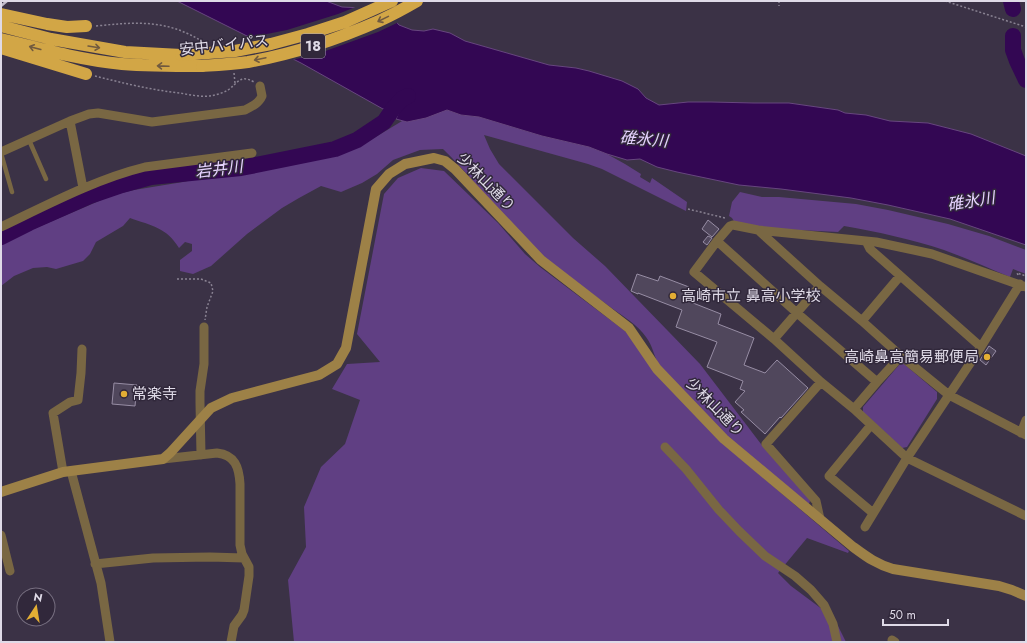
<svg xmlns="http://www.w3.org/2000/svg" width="1027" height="643" font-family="Jost,'Noto Sans JP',sans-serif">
	<rect width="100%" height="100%" fill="#3b3246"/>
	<!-- green -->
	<path fill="#603f83" d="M447,110L461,115L479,117L542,136L589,147L607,154L625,164L641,174L640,177L650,183L652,178L687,202L686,211L602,169L588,164L484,135L490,149L499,164L573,238L605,266L700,364L761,444L809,498L810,501L809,504L731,440L660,367C654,357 653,346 646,337C638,325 624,317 613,309C590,292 565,275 543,256C506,224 478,183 443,149L420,150L393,160L377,174L362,183L341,192L321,186L299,198L282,208L247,234L211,266L193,274L180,271V260L192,251V244L185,242L179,248C166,227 152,226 130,218L123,226L96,242L90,254L83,261L56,269L47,267L33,268L14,276L1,286V243L113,195L134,190L183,182L265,165L327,156L369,141L412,115Z
		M421,168L444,171L498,223L525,254L540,267L625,331L720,441L849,551L848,553L807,538L778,573L791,586L834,618L846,642H294L288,580L306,547L304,507L321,467L345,444L360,400L332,389L347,364L380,362L357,334L384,194L398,178Z
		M740,192L762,197H779L856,204L888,210L948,224L989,236L1026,250V274L1013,269L1010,277C988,268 966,258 944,250C911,239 878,232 844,226L838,232L778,229L735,223L732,218L729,216L732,202Z
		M904,364L937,392V399L907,447L902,448L863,412V407L899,365Z"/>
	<!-- water -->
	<path fill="#330753" stroke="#67467f" d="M177,1H326L342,7L363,8L387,11L399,25L412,30L424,31L433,29L450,33L465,41L549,65L576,68L589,71L622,81L638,89L646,98L659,105L688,102H711L754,103H789L838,110L845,113L866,115L890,121L928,123L971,134L1026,156V245L950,219L888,205L851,198L781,189L739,185L677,172L657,167L640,159L627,160L607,154L589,147L542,136L479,117L461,115L447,110L426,118L407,122L396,119L400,110L393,109H383L301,63Z"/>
	<!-- pier -->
	<path fill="#3b3246" d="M358,6L388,10L399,22L378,32L320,53L292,60L246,38L287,30L338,14Z"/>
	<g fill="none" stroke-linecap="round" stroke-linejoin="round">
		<!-- river -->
		<path stroke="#330753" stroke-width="16" d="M1011,1L1013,9
			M1013,36V50L1017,61L1026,80
			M1,237L29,223L90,196L122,185L151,177L241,168L335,149L357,140L384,122L393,109L402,99L408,96"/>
	</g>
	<!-- building -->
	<path fill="#50475c" stroke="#978da4" d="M708,220L719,229L712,237L702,229Z
		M708,236L712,238L707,245L703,242Z
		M637,274L658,281L660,276L689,287L687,292L696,296L693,303L721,314L718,324L754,338L744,365L765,373L777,360L808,388L781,418L780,417L765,434L741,412L744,410L735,402L745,391L740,389L743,381L707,367L717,342L676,327L682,310L638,293V294L631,291Z
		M989,346L996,351L986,365L980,360Z
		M114,383L137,385L135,406L112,404Z"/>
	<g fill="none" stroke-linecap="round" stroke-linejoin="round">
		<!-- path -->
		<path stroke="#898292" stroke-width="1.5" stroke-dasharray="2 2" stroke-linecap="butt" d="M779,1V6
			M945,1L1026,27
			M96,26C136,22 167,19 203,42
			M234,73L235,83
			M95,76C123,83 151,90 180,93C190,95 200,97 210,96C216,95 223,93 228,90C238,83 240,74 254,82
			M688,209L725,218
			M1018,275L1017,273L1026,276
			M177,279H201L211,283L213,291L207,307L205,320"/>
		<!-- lane -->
		<path stroke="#796743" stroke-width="4.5" d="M29,140L46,179
			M1,153L12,192"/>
		<!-- street -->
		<path stroke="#796743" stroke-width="9" d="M70,121L83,188
			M1,152L70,121L89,114L98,113L152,122L245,110C253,106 259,103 262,96L260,86
			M1,227C47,205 96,179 145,167L252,153
			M758,230L820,286L862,321L901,356L949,395L1026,435
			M717,241L797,313L877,382
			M866,241L870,249L981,347
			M1026,287L932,254L876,242L758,230L733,225L730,226L717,241L694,272L774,339L821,382L854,409L907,458L1026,516
			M862,321L900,276
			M774,339L820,286
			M854,409L877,382L901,356
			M871,425L829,476L873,513
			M1021,433L1026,420
			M665,447L686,469L719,510L739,531L765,556L795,576L811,590L824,605L833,624L837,642
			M201,455L200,403V391L204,364V327
			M163,459L217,453C235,455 239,467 240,484V545L242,554L249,567V576L244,610L242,615L234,626L231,642
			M71,471L101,583L110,642
			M63,472L53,413L70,402L78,400L81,373L82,349
			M820,519L816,501L766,444L821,382
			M865,527L907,458L981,347L1020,284
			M1,535L10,571
			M95,564L153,558L210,557L244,558
			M892,640L895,642"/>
		<!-- secondary -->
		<path stroke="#9d8147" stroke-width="10" d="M1,492L63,472L163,459L170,453L211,408L232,398L319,375L337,364L346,348L376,189L389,174L405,164L434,158L445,161L455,169L541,260L629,328L657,369L724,439L852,546C867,557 876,564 893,569L999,586L1012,590L1026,596"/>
		<!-- highway -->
		<path stroke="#d2a646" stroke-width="12" d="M1,14L47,24L67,27L86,26
			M1,26L51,39L125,52L181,55
			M1,39C41,49 81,60 122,64C148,66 175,66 202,66
			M1,48L86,74"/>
		<!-- rail -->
		<path stroke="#c0bac9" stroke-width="2.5" stroke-dasharray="8 4" stroke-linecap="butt" d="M1,6L7,1"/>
		<!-- highway-bridge -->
		<path stroke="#d2a646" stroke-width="12" d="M181,55L235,51L271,44L308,34L345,22L392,1
			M202,66C217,65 233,64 248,62C293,54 338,39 379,21C392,15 405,8 417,1"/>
	</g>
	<!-- one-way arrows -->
	<defs><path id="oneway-shaft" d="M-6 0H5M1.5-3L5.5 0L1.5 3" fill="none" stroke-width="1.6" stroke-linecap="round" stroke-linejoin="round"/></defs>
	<g stroke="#715a3f">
		<use href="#oneway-shaft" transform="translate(383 19) rotate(154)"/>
		<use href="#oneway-shaft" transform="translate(94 47) rotate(9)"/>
		<use href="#oneway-shaft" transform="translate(35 48) rotate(-165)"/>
		<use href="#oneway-shaft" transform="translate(260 59) rotate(168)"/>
		<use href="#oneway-shaft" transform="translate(163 66) rotate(-178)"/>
	</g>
	<!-- markers -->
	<g fill="#e3ae34" stroke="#31283b" stroke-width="1.5">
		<circle cx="673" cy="296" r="4"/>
		<circle cx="987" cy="357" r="4"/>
		<circle cx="124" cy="394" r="4"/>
	</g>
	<g text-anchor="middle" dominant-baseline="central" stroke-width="3" stroke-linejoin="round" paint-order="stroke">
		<!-- shield labels -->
		<rect fill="#31283b" stroke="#aba5b3" stroke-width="1" x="301" y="34" width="24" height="24" rx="3"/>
		<g font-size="14" font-weight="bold" fill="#dfdae7">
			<text x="313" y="46">18</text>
		</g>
		<!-- street labels -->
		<g font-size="15" fill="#dfdae7" stroke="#31283b">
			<text transform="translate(224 45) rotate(-6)">安中バイパス</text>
			<text transform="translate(486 182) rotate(45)">少林山通り</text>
			<text transform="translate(715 407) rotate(45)">少林山通り</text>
		</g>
		<!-- poi labels -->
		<g font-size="15" fill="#dfdae7" stroke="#31283b" text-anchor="start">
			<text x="681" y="296">高崎市立 鼻高小学校</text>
			<text x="979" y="357" text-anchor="end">高崎鼻高簡易郵便局</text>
			<text x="132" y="394">常楽寺</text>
		</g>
		<!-- water labels -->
		<g font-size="16" font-style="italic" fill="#e6d3ff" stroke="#31283b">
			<text transform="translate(644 139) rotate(5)">碓氷川</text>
			<text transform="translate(219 169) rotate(-7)">岩井川</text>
			<text transform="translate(971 201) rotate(-9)">碓氷川</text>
		</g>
	</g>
	<!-- border -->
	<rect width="1027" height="643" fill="none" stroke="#dfdae7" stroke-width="4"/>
	<!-- north arrow -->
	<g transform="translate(36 607) rotate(12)"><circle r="19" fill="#31283b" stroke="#776f80"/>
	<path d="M0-3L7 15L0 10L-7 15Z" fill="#e3ae34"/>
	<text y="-6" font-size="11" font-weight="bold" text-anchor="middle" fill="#dfdae7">N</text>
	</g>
	<!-- scale -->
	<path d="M883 619v6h65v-6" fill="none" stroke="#dfdae7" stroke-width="2"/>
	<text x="889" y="619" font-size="12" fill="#dfdae7" stroke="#31283b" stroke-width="3" paint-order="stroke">50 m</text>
</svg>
